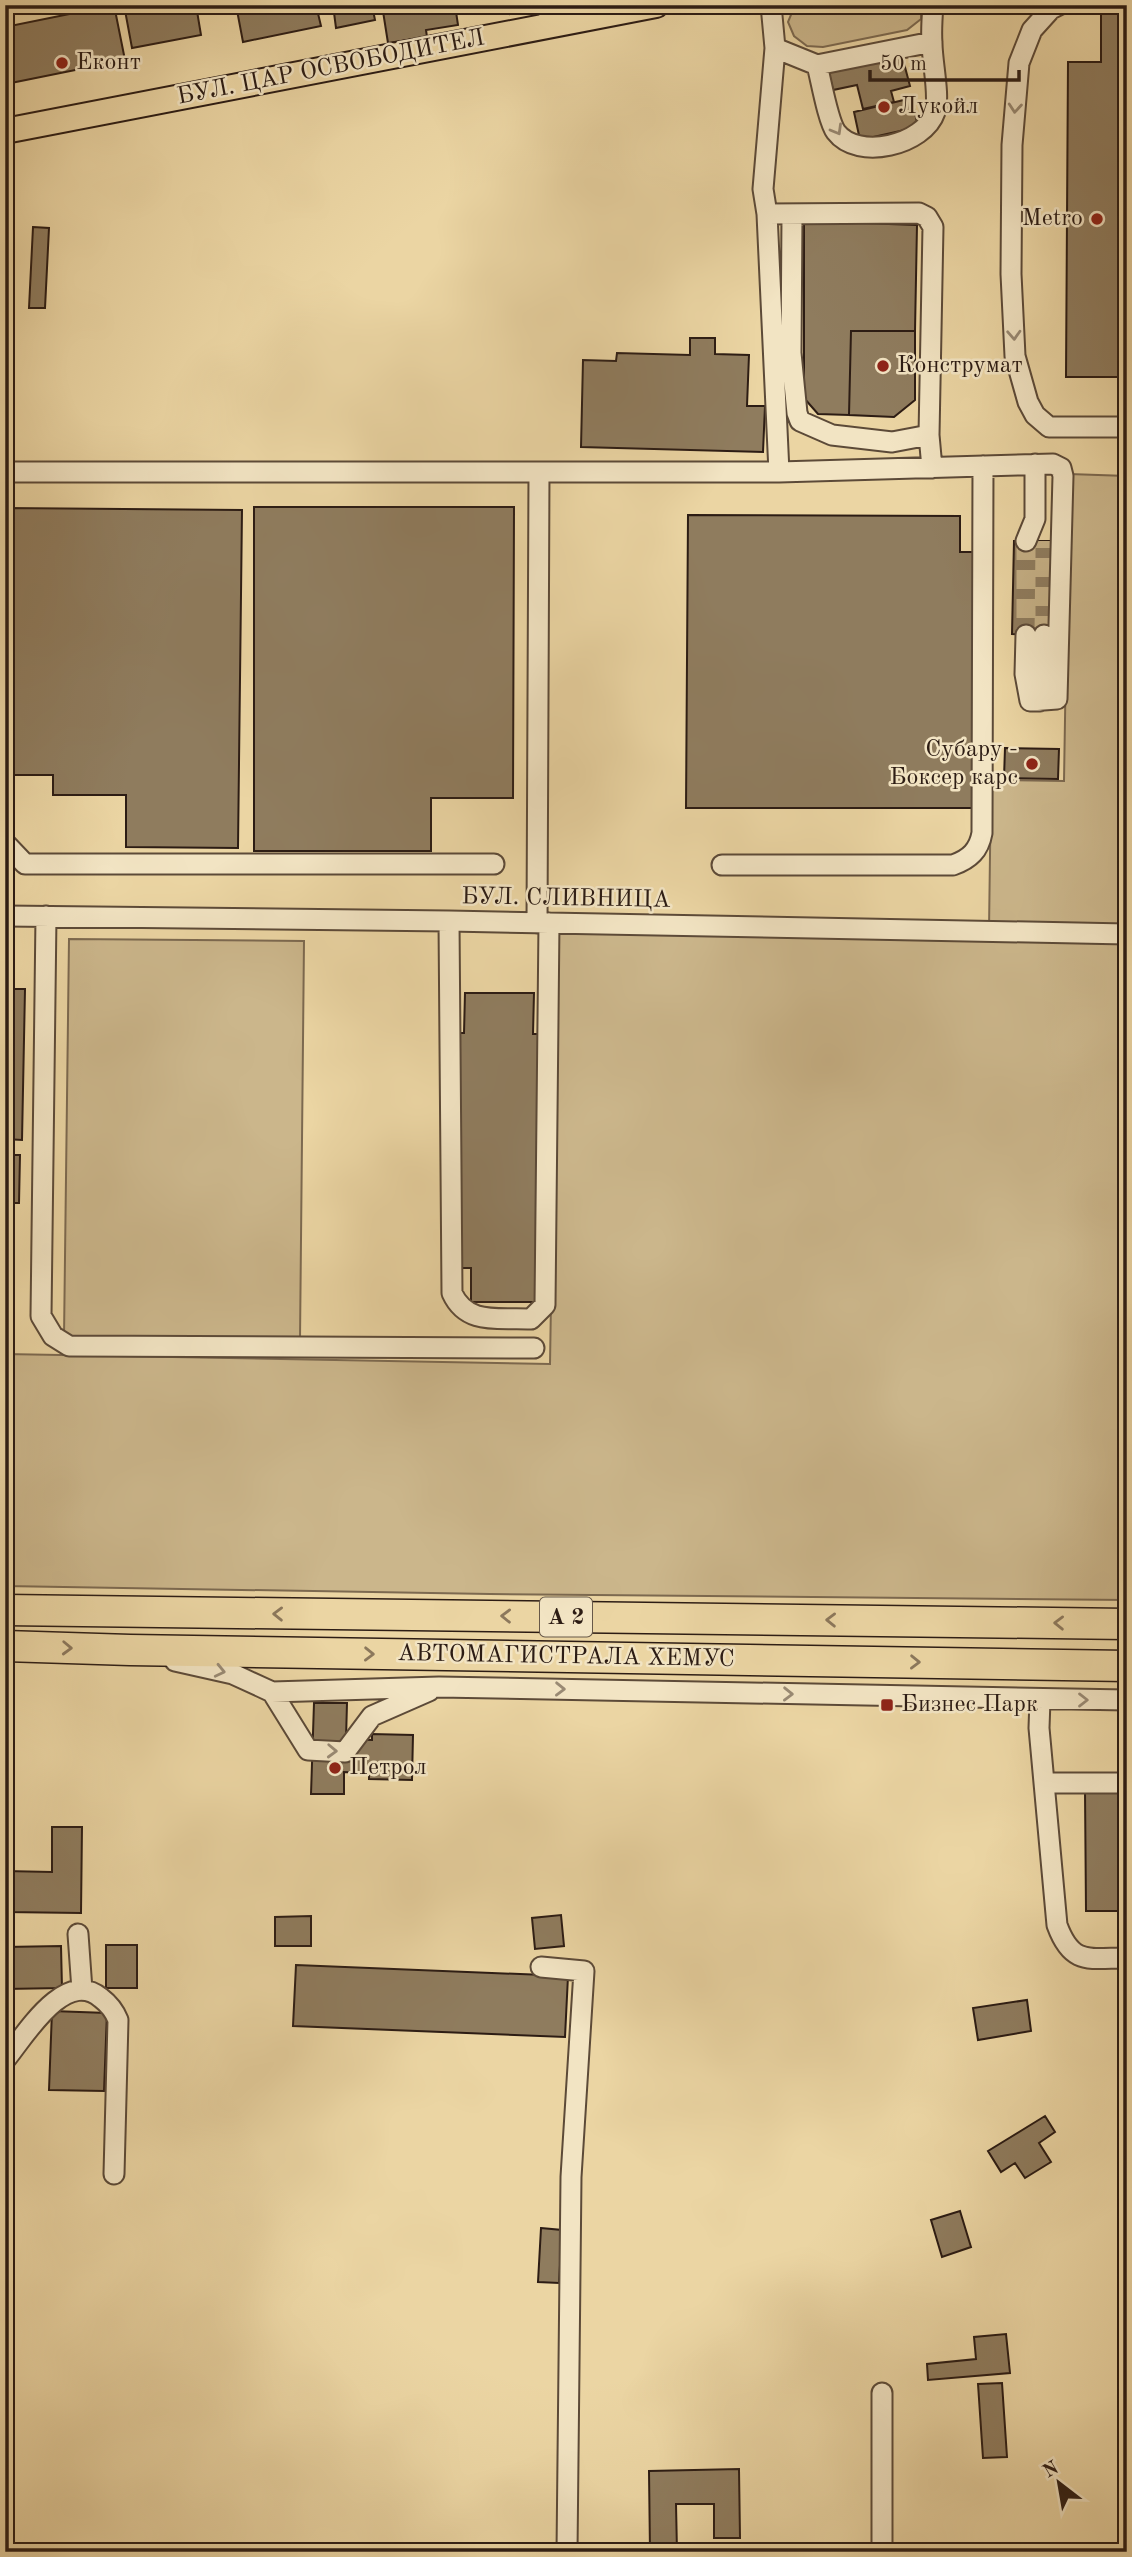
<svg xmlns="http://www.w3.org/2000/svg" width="1132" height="2557" font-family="'Old Standard TT',serif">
	<rect width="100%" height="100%" fill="#ebd5a3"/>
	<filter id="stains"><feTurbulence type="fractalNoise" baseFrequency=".00286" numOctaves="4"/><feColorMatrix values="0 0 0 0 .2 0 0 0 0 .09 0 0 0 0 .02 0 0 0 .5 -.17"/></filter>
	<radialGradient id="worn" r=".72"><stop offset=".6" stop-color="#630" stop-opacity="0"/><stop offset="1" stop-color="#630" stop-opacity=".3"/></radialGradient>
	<!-- green -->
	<path fill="#cbb68b" stroke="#7c6950" stroke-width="2" d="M795,5H921V19L907,30L823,47L807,46L794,36L788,22Z
		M1069,474L1127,476V1600L490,1594L5,1586V1354L550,1364L557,929L989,930L991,780L1064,781Z
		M69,939L304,941L300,1339L64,1337Z"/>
	<!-- building -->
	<path fill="#8f7c5e" stroke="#2c1c14" stroke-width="2" d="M114,5L125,60L6,84L5,27Z
		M124,5H196L201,35L132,48Z
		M236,5H316L321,26L243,42Z
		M333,5H372L375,20L336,28Z
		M382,5H455L458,25L426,30L427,37L388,43Z
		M508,5H527L528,10L510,14Z
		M1101,5H1127V377H1066L1068,62H1101Z
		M901,52L910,86L891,91L894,102L863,109L857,85L833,90L828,69Z
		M912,98L918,127L860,140L854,112Z
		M804,221L917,225L915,331H851L849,415L818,414L804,398Z
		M33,227L49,228L45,308H29Z
		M851,331H915V400L894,417L849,415Z
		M690,338H715V354L749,355L747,406H765L763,452L581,447L583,360L616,361L617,353L690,355Z
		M254,507H514L513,798H431V851H254Z
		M5,508L242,510L238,848L126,847V795H53V775H5Z
		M688,515L960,516V552H980L979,808H686Z
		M1014,541H1057L1055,635L1012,634Z
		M1005,748L1059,749L1058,779L1004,778Z
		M5,989H25L22,1140L5,1139Z
		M465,993H534L533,1034H544L540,1302H471V1268H457L460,1033H464Z
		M5,1155H20L19,1203H5Z
		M314,1703H347L346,1739L372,1740V1734L413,1735L412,1780L369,1779V1773L344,1772V1794H311Z
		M1127,1790V1911H1086L1085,1791Z
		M52,1827H82L81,1913L5,1912V1871L52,1872Z
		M561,1915L564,1946L535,1949L532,1918Z
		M311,1916V1946H275V1917Z
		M106,1945H137V1988H106Z
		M61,1946L62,1988L5,1989V1947Z
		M296,1965L568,1976L565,2037L293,2026Z
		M1027,2000L1031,2031L978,2040L973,2008Z
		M52,2011L107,2013L104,2091L49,2090Z
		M1045,2116L1055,2132L1039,2143L1051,2162L1025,2178L1015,2163L1001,2172L988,2151Z
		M960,2211L971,2247L942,2257L931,2220Z
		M541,2228L562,2230L559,2283L538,2282Z
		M1006,2334L1010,2373L928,2380L927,2364L976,2359L974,2337Z
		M1002,2383L1007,2457L983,2458L978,2384Z
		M739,2469L740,2538H714V2504H676L677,2552H650L649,2471Z"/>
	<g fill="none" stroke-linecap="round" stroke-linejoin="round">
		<!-- minor-tunnel -->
		<path stroke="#c5b086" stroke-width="19" stroke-dasharray="19 10" stroke-linecap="butt" d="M1026,541V635
			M1044,635L1045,541"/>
		<!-- minor casing -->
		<g stroke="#5c4a38" stroke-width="23">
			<path id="minor" d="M547,5L551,25
				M771,5L775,48L763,189L767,214L779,472
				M1059,5L1051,9L1032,30L1019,63L1012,145L1011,274L1015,356L1028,402L1035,415L1049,427H1127
				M775,48L817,65L932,42
				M817,65C821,80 828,121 836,132C858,161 924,145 935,112C940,95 932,62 932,43C931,30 932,18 933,5
				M767,214L919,213L927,217L933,227L929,435L932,468
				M792,216L791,353L797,413L800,421L832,435L892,442L929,435
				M5,472H779L1053,464L1061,468L1063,476L1057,699L1030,701L1025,674L1026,635
				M1026,541L1035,519V464
				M1040,701L1044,673V635
				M5,843L25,864H494
				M722,865H953C970,859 979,850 982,833L983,466
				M5,916L449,921L1127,934
				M46,916L41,1316L53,1336L69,1346L534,1348
				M449,921L452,1293C467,1326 499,1317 531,1319L545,1305L549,923
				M537,923L539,473
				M175,1661L233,1674L272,1692L439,1687L1127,1700
				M272,1692L308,1750L345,1752L372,1716L429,1691
				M1040,1700L1039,1728L1057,1925C1072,1966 1089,1958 1127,1958
				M1045,1783H1127
				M78,1934L82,1990
				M541,1967L584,1971L571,2177L567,2552
				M5,2060C24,2037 65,1967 101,1998C109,2004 114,2010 118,2020L114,2174
				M882,2393V2552"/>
		</g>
		<!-- major casing -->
		<g stroke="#2c1c14" stroke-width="28">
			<path id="major" d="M5,131L656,5"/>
		</g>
		<!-- highway casing -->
		<g stroke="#2c1c14" stroke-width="33">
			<path id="highway" d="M5,1610L1127,1624
				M5,1646L130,1650L1127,1666"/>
		</g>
		<!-- minor -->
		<use href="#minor" stroke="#f2e4c3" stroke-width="19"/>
		<!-- major -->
		<use href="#major" stroke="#ebd5a3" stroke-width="24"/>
		<!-- highway -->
		<use href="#highway" stroke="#ebd5a3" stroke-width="30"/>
	</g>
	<!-- one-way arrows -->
	<defs><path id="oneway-chevron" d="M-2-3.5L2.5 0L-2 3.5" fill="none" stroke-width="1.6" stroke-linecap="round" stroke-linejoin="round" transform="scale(1.75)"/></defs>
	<g stroke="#998a74">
		<use href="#oneway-chevron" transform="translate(1015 108) rotate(95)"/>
		<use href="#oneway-chevron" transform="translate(837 130) rotate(60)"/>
		<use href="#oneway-chevron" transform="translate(1014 335) rotate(87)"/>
		<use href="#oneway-chevron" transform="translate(220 1671) rotate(13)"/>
		<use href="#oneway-chevron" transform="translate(560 1689) rotate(1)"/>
		<use href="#oneway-chevron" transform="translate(788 1694) rotate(1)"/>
		<use href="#oneway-chevron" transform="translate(1083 1700)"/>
		<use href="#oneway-chevron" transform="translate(332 1751) rotate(2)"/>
	</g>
	<g stroke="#8c785c">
		<use href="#oneway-chevron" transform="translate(278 1614) rotate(-179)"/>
		<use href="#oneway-chevron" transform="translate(506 1616) rotate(-179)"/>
		<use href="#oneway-chevron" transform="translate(831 1620) rotate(-179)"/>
		<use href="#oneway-chevron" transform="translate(1059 1623) rotate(-179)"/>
		<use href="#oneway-chevron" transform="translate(67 1648) rotate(2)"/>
		<use href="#oneway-chevron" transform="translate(369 1654) rotate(1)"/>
		<use href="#oneway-chevron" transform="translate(915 1662) rotate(1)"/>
	</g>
	<!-- markers -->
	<g fill="#8f2418" stroke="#f2e4c3" stroke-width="2.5">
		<circle cx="62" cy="63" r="7"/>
		<circle cx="884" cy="107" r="7"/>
		<circle cx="1097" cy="219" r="7"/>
		<circle cx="883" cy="366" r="7"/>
		<circle cx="1032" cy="764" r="7"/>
		<rect x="880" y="1698" width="14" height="14" rx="3.5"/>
		<circle cx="335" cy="1768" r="7"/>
	</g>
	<g text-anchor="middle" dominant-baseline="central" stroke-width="5" stroke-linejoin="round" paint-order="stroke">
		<!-- shield labels -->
		<rect fill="#f2e4c3" stroke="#675848" stroke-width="2" x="540" y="1597.5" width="52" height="39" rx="5"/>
		<g font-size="23" font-weight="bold" fill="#2c1c14">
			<text x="566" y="1617">A 2</text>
		</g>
		<!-- poi labels -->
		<g font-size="24" fill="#2c1c14" stroke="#f2e4c3" text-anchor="start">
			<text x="76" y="63">Еконт</text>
			<text x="898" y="107">Лукойл</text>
			<text x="1083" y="219" text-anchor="end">Metro</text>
			<text x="897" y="366">Конструмат</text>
			<text x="1018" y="750" text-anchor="end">Субару -<tspan x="1018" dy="28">Боксер карс</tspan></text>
			<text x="901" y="1705">Бизнес Парк</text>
			<text x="349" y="1768">Петрол</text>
		</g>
		<!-- street labels -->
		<g font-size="24" fill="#2c1c14" stroke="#f2e4c3">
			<text transform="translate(331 68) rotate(-11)">БУЛ. ЦАР ОСВОБОДИТЕЛ</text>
			<text transform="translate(566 899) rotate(1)">БУЛ. СЛИВНИЦА</text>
			<text transform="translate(566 1657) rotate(1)">АВТОМАГИСТРАЛА ХЕМУС</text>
		</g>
	</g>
	<!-- margin -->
	<rect width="1132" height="2557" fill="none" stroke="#ebd5a3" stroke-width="28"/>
	<rect x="7" y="7" width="1118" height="2543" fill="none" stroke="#2c1c14" stroke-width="3.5"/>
	<rect x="14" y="14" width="1104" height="2529" fill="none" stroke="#2c1c14" stroke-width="2"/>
	<!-- north arrow -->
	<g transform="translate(1059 2483) rotate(329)" stroke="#f2e4c3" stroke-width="5" paint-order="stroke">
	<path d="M0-5L12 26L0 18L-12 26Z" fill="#2c1c14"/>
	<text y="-10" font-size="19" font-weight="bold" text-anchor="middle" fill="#2c1c14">N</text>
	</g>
	<!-- scale -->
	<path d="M870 70v10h149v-10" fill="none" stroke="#2c1c14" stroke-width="3.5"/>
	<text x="880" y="70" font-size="21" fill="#2c1c14" stroke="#f2e4c3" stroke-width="5" paint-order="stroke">50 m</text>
	<rect width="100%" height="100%" filter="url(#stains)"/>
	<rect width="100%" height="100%" fill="url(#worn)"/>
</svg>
